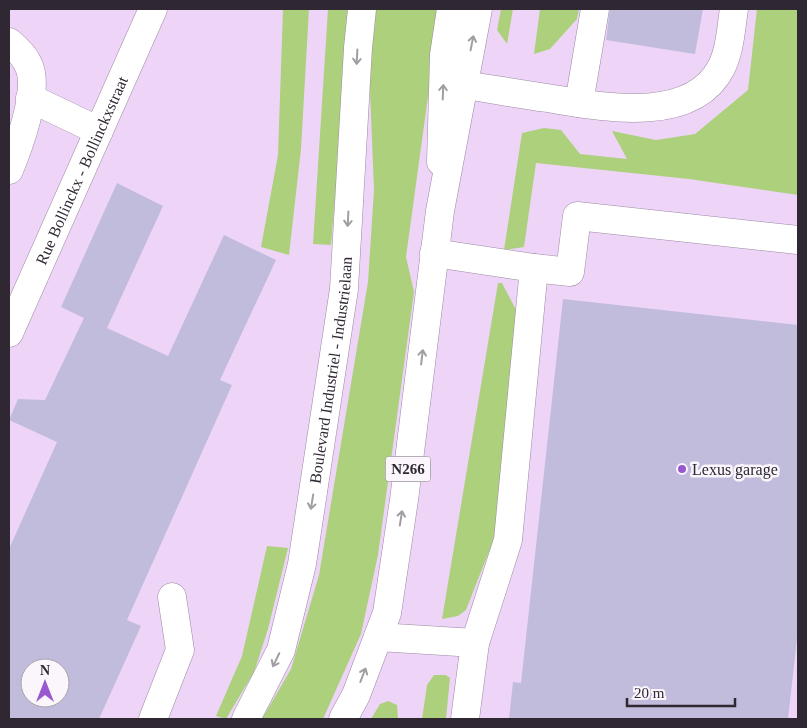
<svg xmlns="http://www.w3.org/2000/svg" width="807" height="728" font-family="Georgia,serif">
	<rect width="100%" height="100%" fill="#f6e2fe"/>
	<!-- built -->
	<path fill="#eed5f8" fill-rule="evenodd" d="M9,9H798V719H9ZM30,668H60V698H30Z"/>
	<!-- green -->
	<path fill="#add07d" d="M283,9H309L301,149L289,255L261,247L278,155Z
		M328,9H351L331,245L313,244Z
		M373,9H440L406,257L414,292L378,555L361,634L323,719H262L291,669L319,575L368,282L374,190L369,67Z
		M501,9H513L507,44L497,30Z
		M540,9H579L577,19L550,49L534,54Z
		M757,9H798V195L689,179L536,163L524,247L504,250L522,133L544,128L561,130L580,154L627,159L612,131L656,140L695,134L748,90Z
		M498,283H502L522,321L497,531L466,610L458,616L442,619Z
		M267,546L288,548L268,629L254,672L226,719L216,716L242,656Z
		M434,675H446L450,678L446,719H422L427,685Z
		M388,701L397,705L398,719H371L380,704Z"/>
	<!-- building -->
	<path fill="#c1bcdb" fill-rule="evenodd" d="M610,9H703L695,54L606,40Z
		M117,183L163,206L107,328L168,356L224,235L276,260L220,380L232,385L127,620L141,626L99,719H9V549L57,442L9,420L18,399L45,400L84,318L61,307ZM30,668H60V698H30Z
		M563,299L798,325V630L788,719H509L513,682L521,683Z"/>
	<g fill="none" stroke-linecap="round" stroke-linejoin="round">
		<!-- minor casing -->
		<g stroke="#9c89a3" stroke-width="29">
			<g id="minor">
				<path d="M9,42C18,50 26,57 30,69C38,94 19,146 9,170"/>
				<path d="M464,85C491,89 519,94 547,98C598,106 691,126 721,68C730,51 731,28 734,9"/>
				<path d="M30,98L99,131"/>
				<path d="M579,103L595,9"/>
				<path d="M441,162L444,55L451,9"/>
				<path d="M434,253L534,268L508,540L475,643"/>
				<path d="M534,268L570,272L577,216L798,240"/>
				<path id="s1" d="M9,333L153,9"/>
				<path d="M378,637L475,643L465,719"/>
				<path d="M153,719L180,650L172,597"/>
				<path id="s2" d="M246,719L281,650L302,564L344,289L358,48L362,9"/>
			</g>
		</g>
		<!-- highway casing -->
		<g stroke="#9c89a3" stroke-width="29">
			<path id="highway" d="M343,719L356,695L387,613L404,500L440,211L478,9"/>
		</g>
		<!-- minor -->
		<use href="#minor" stroke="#fff" stroke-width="28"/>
		<!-- highway -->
		<use href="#highway" stroke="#fff" stroke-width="28"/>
	</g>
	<!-- one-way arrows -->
	<defs><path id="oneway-shaft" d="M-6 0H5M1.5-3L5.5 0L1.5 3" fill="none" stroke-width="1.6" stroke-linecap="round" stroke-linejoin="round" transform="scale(1.25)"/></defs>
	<g stroke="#a19ea3">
		<use href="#oneway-shaft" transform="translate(472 43) rotate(-79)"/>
		<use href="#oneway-shaft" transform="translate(357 57) rotate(93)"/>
		<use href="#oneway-shaft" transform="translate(443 92) rotate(-88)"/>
		<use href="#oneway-shaft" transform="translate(348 219) rotate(93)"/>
		<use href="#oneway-shaft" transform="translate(422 357) rotate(-83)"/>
		<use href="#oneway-shaft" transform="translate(312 502) rotate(99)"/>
		<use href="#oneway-shaft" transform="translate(401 518) rotate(-81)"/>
		<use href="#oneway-shaft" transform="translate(276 660) rotate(116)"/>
		<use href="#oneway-shaft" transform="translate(363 675) rotate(-69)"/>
	</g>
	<!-- markers -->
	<circle fill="#9859cf" stroke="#faf6fc" stroke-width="2" cx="682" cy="469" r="5"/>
	<g text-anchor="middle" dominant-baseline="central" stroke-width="5" stroke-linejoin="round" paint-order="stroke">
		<!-- shield labels -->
		<rect fill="#faf6fc" stroke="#6c656f" stroke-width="1" x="385.5" y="456.5" width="45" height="25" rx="4"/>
		<g font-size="15" font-weight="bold" fill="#2f2732">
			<text x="408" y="469">N266</text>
		</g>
		<!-- street labels -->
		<g font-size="16" fill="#2f2732" stroke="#faf6fc">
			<text stroke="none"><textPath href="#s1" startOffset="178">Rue Bollinckx - Bollinckxstraat</textPath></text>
			<text stroke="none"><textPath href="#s2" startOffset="362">Boulevard Industriel - Industrielaan</textPath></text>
		</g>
		<!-- poi labels -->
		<g font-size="16" fill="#2f2732" stroke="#faf6fc" text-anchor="start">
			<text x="692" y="469">Lexus garage</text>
		</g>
	</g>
	<!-- border -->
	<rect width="807" height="728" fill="none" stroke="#2f2732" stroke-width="20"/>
	<!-- north arrow -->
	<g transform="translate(45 683)"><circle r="24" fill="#faf6fc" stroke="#a9a3ab"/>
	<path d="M0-4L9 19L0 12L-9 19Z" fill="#9859cf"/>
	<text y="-8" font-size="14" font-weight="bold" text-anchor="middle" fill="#2f2732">N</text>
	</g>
	<!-- scale -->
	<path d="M627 698v8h108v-8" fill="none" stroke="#2f2732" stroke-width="2.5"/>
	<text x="634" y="698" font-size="15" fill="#2f2732" stroke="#faf6fc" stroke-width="4" paint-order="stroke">20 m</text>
</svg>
